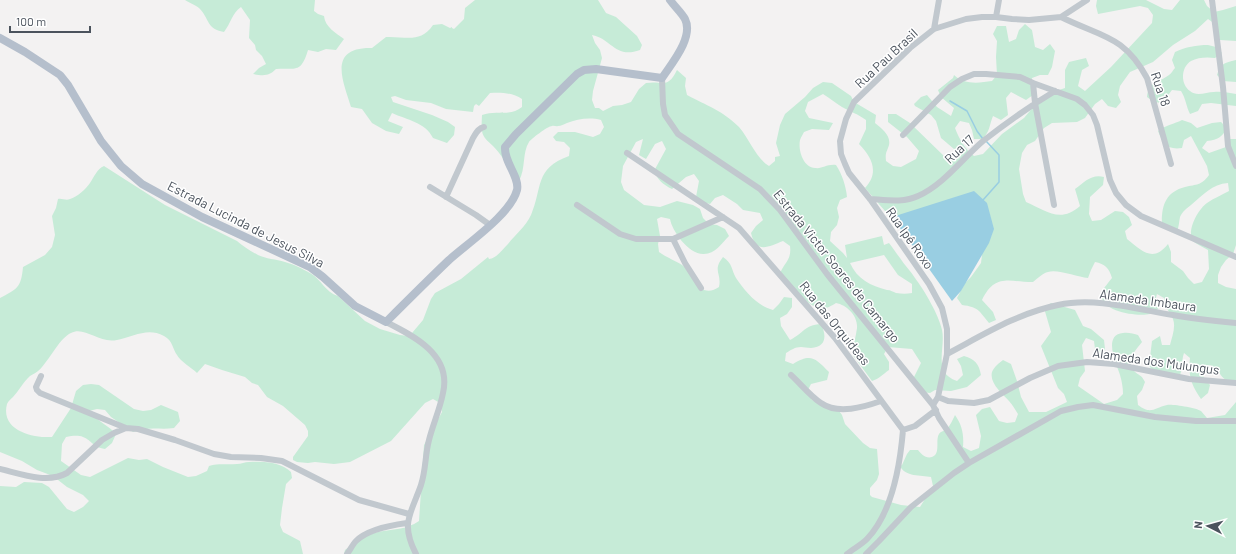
<svg xmlns="http://www.w3.org/2000/svg" width="1236" height="554" font-family="Barlow,sans-serif">
	<rect width="100%" height="100%" fill="#f3f2f2"/>
	<!-- green -->
	<path fill="#c6ebd7" fill-rule="evenodd" d="M185,0H315L314,11L318,14L324,16C325,27 336,33 344,39L336,50L326,49L318,52L308,50C301,73 297,68 276,69C269,76 264,76 253,74L259,68L266,64L262,56L256,50L255,45L249,38L250,20L241,7C232,13 231,23 224,32C206,29 210,19 199,8C196,5 189,3 185,0Z
		M475,0H598L606,13L616,17L637,36L642,45L640,50C615,59 612,39 592,35L595,43L600,50L602,58L593,91L592,100L595,108H599L603,111L613,106L622,105L631,102L639,89L646,83C663,80 667,90 677,70L686,78L685,86L687,95C707,106 722,110 739,127C750,140 756,158 769,166L775,161V157L780,156L776,143L780,125L785,114L805,97L813,88L823,82L832,83L851,96L854,102L876,115L875,123C882,129 891,135 889,145C887,152 885,152 886,161L893,166L901,167L916,159L919,151L907,137L888,122V114H896L910,123L946,158L954,157V149L941,138L936,121L931,115L915,106L914,104L921,97L927,95L937,107L951,116L954,108L941,97L938,90L953,78L954,75C964,85 979,83 992,81L997,75L996,57L997,41L993,34L997,26H1006L1009,42L1016,39L1019,30L1025,24L1032,30L1035,47L1043,50L1050,44L1055,51L1052,67L1048,75H1040L1032,78L1033,95L1026,100L1011,92L1006,98L1008,115L1001,120L993,116C989,126 990,132 982,139H974L972,130L969,123L960,121L955,128C959,139 965,149 974,156L983,154L1002,134L1024,118L1040,99L1047,94L1065,88V70L1069,62L1086,58L1089,66L1082,70L1078,86L1085,91L1111,67L1152,23L1153,15L1148,8L1140,6L1098,14L1096,6L1097,0H1146L1164,9L1172,10L1180,0H1204L1207,6L1214,12L1223,10L1236,6V41L1220,40L1215,24L1208,19L1195,31L1173,45L1153,62L1130,72L1120,86L1118,95L1121,102L1116,108L1108,106L1102,99L1095,104L1085,118L1077,122L1052,123L1044,128L1035,141L1027,145L1022,153L1019,169L1023,194L1026,202C1045,210 1060,224 1080,206L1075,189C1085,182 1091,174 1104,177L1103,185L1090,197L1089,214L1092,221L1101,220L1115,211L1123,212L1129,217L1132,225L1125,231L1127,239C1142,251 1153,263 1168,244L1171,252V262L1183,271L1188,278L1194,284L1202,282L1209,269L1208,250C1203,247 1198,245 1194,242C1185,233 1198,209 1207,203C1214,198 1222,195 1229,191L1228,183C1212,184 1203,195 1191,205C1187,208 1182,212 1180,217C1179,222 1179,226 1177,232L1162,226C1161,207 1165,192 1185,187C1197,184 1201,186 1209,175L1207,166L1191,136L1184,140L1182,148C1167,150 1163,144 1158,131C1166,125 1174,124 1182,120L1191,123L1197,128L1212,123L1221,122L1227,128C1222,137 1218,140 1207,141L1202,148L1209,153L1226,147L1230,139H1236V245L1233,254L1226,260L1221,267L1218,275V283L1226,287L1236,289V383C1220,382 1222,371 1210,365L1202,370L1204,378L1210,385L1208,393L1201,399C1191,385 1188,375 1190,358L1184,353C1181,362 1183,369 1179,378L1155,372L1149,366L1152,341L1160,336L1162,345H1170C1172,337 1176,327 1173,319C1169,309 1165,310 1164,298L1157,294L1155,301L1158,309C1155,311 1153,313 1150,314C1138,317 1098,312 1102,293C1103,288 1109,282 1112,278C1109,268 1105,264 1095,262L1091,270L1088,278C1077,277 1058,269 1048,272C1043,273 1037,279 1033,282C1009,282 995,273 982,300L993,312L996,320L989,323C979,311 979,307 962,305L957,298L965,283L971,277L981,263L982,255L981,246C988,243 992,238 992,230L892,219L865,188C879,173 873,158 859,144L866,129V120C858,114 851,112 842,107C835,103 830,98 823,94L808,102L805,111L809,118L833,123L829,130L812,129L804,132C803,134 801,137 800,140C798,150 803,167 815,168C823,169 826,164 836,165C842,174 846,186 847,197L840,200L837,208L839,217L837,225L831,232L830,241L843,253L847,258L845,245L882,236L884,245L889,243C893,248 896,253 900,258C904,265 911,271 915,278C924,290 939,315 942,330C946,348 932,373 957,381L963,375L961,366L957,359L964,356C975,359 979,364 981,375L967,387L951,391L935,390L930,393L922,392L913,379L921,363L912,349L888,347L884,354L889,362V370C883,374 879,379 872,381L852,354C853,345 856,337 857,328C858,316 847,305 836,303C831,306 825,310 818,308C806,304 789,285 779,276C783,263 792,261 790,246L783,241C768,247 756,254 751,233L756,226L763,220L760,213L743,210L737,204L723,195L715,198L710,204L702,202L696,197L699,181L694,174L686,177L672,189C662,184 658,180 654,171L666,149L662,141L655,144L646,159L639,155L643,139L636,142L623,166L621,182L624,190L644,205L660,207L677,201L693,205L700,209L703,218L709,224L717,225L725,229L729,236C722,243 715,254 704,254C689,255 672,231 670,219L661,217L657,219L660,236L658,244L659,252C668,259 681,262 688,270C693,276 697,286 704,290C710,292 714,290 719,287C722,273 712,271 723,257C733,264 731,269 736,278C745,291 757,306 773,310L779,304L784,297L792,298V307L787,314L780,318L781,326L790,340C804,333 804,325 821,324C827,336 826,347 811,348C807,348 804,347 801,347C795,347 791,350 786,353L785,361L793,364C811,353 815,358 829,372L827,380L811,384L807,392L812,400L837,408L842,415L845,424L863,443L870,448L877,449L879,474L877,480L870,488V495L872,497L901,505L920,507L933,486L931,477C921,475 905,477 900,466L902,465L907,454L910,450H918C921,454 926,459 932,457C941,454 935,440 939,434C941,431 944,431 947,429C950,426 953,419 955,415C962,425 964,434 963,447L971,451L979,448L981,436L976,415L982,409L990,407L999,421L1007,423L1015,422L1018,414C1015,410 1013,405 1009,401C1003,394 989,383 992,372C994,367 999,363 1003,360L1011,364L1017,381L1021,397L1029,412H1046L1067,402L1064,394L1058,388L1041,346L1051,332L1044,308L1051,303L1075,310L1083,326L1091,329L1104,340L1105,349L1101,355L1095,349L1094,341L1086,338L1082,345L1085,371L1080,378L1078,386L1104,404L1117,400L1123,394C1123,388 1122,382 1120,375C1117,365 1102,335 1123,333C1128,332 1134,334 1138,335L1142,342C1136,350 1125,360 1134,371C1139,376 1141,374 1145,382L1142,390L1137,396L1138,405C1151,415 1154,408 1167,405C1173,404 1196,408 1201,411C1203,413 1205,416 1207,418L1225,415L1236,402V554H344L345,550C355,542 366,535 378,532C393,529 406,530 419,521L424,445L442,412L440,403L433,399L425,403L391,441L350,462L334,464L315,462L308,463L297,462L293,460V457L308,436V431L305,425L283,406L267,397L258,385L252,383L245,377L222,370L205,364L197,373C192,368 180,361 177,355C172,348 173,341 164,336C147,327 134,337 117,340C99,344 85,326 71,333C60,338 51,357 42,367C38,372 35,373 30,376C23,382 19,391 13,397C11,399 8,401 7,404C0,431 34,438 52,437L71,408L76,391L83,385L91,384L99,385L134,409L143,411L151,410L161,405L178,412L180,421L174,428C160,430 147,426 133,432L111,417L105,410L97,409L89,411C97,421 108,425 116,434L112,443L105,449C92,447 93,441 83,437C78,435 72,436 66,437L62,444L61,461L81,475L90,477L128,458L139,460L147,459L163,467L188,477L196,476L207,471L209,466C219,463 227,465 237,464C241,464 245,462 249,462C263,461 281,462 291,472L292,478L286,484L282,508L280,525L283,532L300,541L303,554H0V486L16,487L24,482L42,483L49,487L67,509L74,512L83,507L89,501L83,495L67,487L53,476L37,470L22,461L0,452V298C17,289 21,288 23,267L45,255L52,247L55,235L52,216L56,208L58,199C62,198 66,201 70,199C77,197 86,189 90,183C94,177 97,169 104,166L165,205L237,241C243,246 250,251 258,255C266,259 276,259 285,262C293,264 303,269 310,273C322,280 325,292 338,296L365,321L380,329L400,335L408,336L412,333L423,320L431,299L435,293L461,279L488,257L489,259C497,258 502,250 508,244C515,235 526,226 531,215C543,187 534,169 569,156L570,148L564,142L556,141L553,137L558,132H575L593,137L600,134L604,127L601,120C590,117 577,119 567,123C564,124 561,126 558,126C556,127 554,125 552,126C548,126 531,139 529,142C522,153 526,168 519,181L511,178C510,168 501,154 493,146C488,141 483,138 482,131C481,126 482,120 482,115C496,110 510,117 522,107V99C513,93 501,92 490,93L479,106L476,104L474,106L473,112L446,109L431,103L406,100L395,96L391,97L393,102L432,115L448,122L455,127L454,135L447,143L433,138C425,122 407,120 392,113L388,121L403,127L399,134L386,131L372,123L362,109L351,107C343,81 327,47 372,48L386,37C405,36 420,44 433,25L442,24L450,28L452,27V28L454,29L464,19L465,8ZM884,255L898,275L912,284V293C907,294 902,294 896,293C893,292 891,290 887,290C871,286 857,279 850,263Z
		M1208,45L1216,47L1222,53L1215,58C1208,57 1198,57 1191,61C1181,67 1180,84 1190,91C1197,97 1206,92 1214,92C1221,91 1229,93 1236,94V106L1211,103L1202,104L1198,111L1190,114C1186,106 1186,99 1181,91L1172,90L1162,103L1154,102L1147,97C1149,80 1157,84 1169,75C1171,74 1173,70 1175,68L1172,60L1175,52C1186,47 1196,45 1208,45Z
		M1236,60V82L1223,81L1217,75C1221,63 1224,63 1236,60Z"/>
	<!-- water -->
	<path fill="#99cee2" d="M974,191L987,203L994,229L989,243L961,291L952,301L892,217Z"/>
	<g fill="none" stroke-linecap="round" stroke-linejoin="round">
		<!-- stream -->
		<path stroke="#99cee2" stroke-width="1.5" d="M950,101L967,111L977,131L983,139
			M983,200L999,182V155L986,141"/>
		<!-- minor -->
		<path stroke="#c1c8ce" stroke-width="6" d="M1212,0L1223,87L1228,146L1236,166
			M996,17L999,0
			M1061,17C1101,37 1124,35 1147,78L1171,164
			M934,29L939,0
			M662,78L663,104L665,115L678,134L760,189L780,210L827,274L933,405L939,418L969,463
			M1033,83L1035,103L1054,205
			M903,135L950,87L962,79L974,74H986L1020,77L1033,83L1077,99L1085,105L1093,115L1097,125L1110,180L1116,193L1126,205L1141,216L1236,257
			M627,153L739,228L835,338L903,430C900,466 892,513 867,539C861,545 853,549 847,554
			M430,187L476,215L490,225
			M446,197L473,138C476,133 478,128 484,127
			M870,199C886,200 904,203 918,196C942,186 963,158 983,141C1006,123 1030,106 1055,91
			M577,205L620,234L636,239H673L723,217
			M673,239L685,263L701,288
			M386,322C414,336 452,355 443,393C440,409 433,424 429,440C425,455 426,470 421,485C411,514 400,523 416,554
			M947,354C983,335 1018,313 1058,305C1095,297 1136,309 1173,315C1194,319 1215,321 1236,323
			M791,375C801,384 810,396 821,403C838,415 864,407 881,401
			M41,376L36,387L37,390L40,393L126,428
			M938,397L948,401L974,403L989,400L1030,378L1058,366L1087,362L1114,364L1189,379L1236,383
			M933,405L938,397L947,354V329L942,308L929,284L870,199L849,173L845,164L841,154L840,141L846,119L854,102L910,48L934,29L966,19L982,17H996L1012,19L1029,20L1061,17L1087,0
			M903,430L915,426L936,410
			M0,469C21,474 47,484 67,473L102,440L114,433L126,428L138,429L175,440L214,454L231,457L261,458L282,461L359,500L409,514
			M347,554C350,550 353,544 356,541C367,530 392,525 407,523
			M866,554L879,541L911,507L954,473L969,463L1061,411L1078,407L1093,405L1155,417L1196,421H1236"/>
		<!-- major -->
		<path stroke="#b5bfcc" stroke-width="8" d="M0,38L25,52L60,75L68,85L101,141L121,166L142,184L202,217L310,267L323,277L355,306L386,322C407,301 428,280 449,260C468,243 511,214 517,190C520,177 504,163 505,147L516,134L577,74L584,70L596,69L662,78C672,63 694,37 685,19C681,12 675,7 670,0"/>
	</g>
	<g text-anchor="middle" dominant-baseline="central" stroke-width="3" stroke-linejoin="round" paint-order="stroke">
		<!-- street labels -->
		<g font-size="13" fill="#4b535d" stroke="#fff">
			<text transform="translate(886 58) rotate(-43)">Rua Pau Brasil</text>
			<text transform="translate(1161 89) rotate(71)">Rua 18</text>
			<text transform="translate(959 149) rotate(-43)">Rua 17</text>
			<text transform="translate(246 224) rotate(27)">Estrada Lucinda de Jesus Silva</text>
			<text transform="translate(910 238) rotate(55)">Rua Ipê Roxo</text>
			<text transform="translate(837 266) rotate(51)">Estrada Victor Soares de Camargo</text>
			<text transform="translate(1148 300) rotate(8)">Alameda Imbaura</text>
			<text transform="translate(835 323) rotate(51)">Rua das Orquídeas</text>
			<text transform="translate(1156 361) rotate(8)">Alameda dos Mulungus</text>
		</g>
	</g>
	<!-- north arrow -->
	<g transform="translate(1208 526) rotate(276)" stroke="#ffffff" stroke-width="3" paint-order="stroke">
	<path d="M0-3L7 15L0 10L-7 15Z" fill="#4b535d"/>
	<text y="-6" font-size="11" font-weight="bold" text-anchor="middle" fill="#4b535d">N</text>
	</g>
	<!-- scale -->
	<path d="M10 26v6h80v-6" fill="none" stroke="#4b535d" stroke-width="2"/>
	<text x="16" y="26" font-size="12" fill="#4b535d" stroke="#ffffff" stroke-width="3" paint-order="stroke">100 m</text>
</svg>
